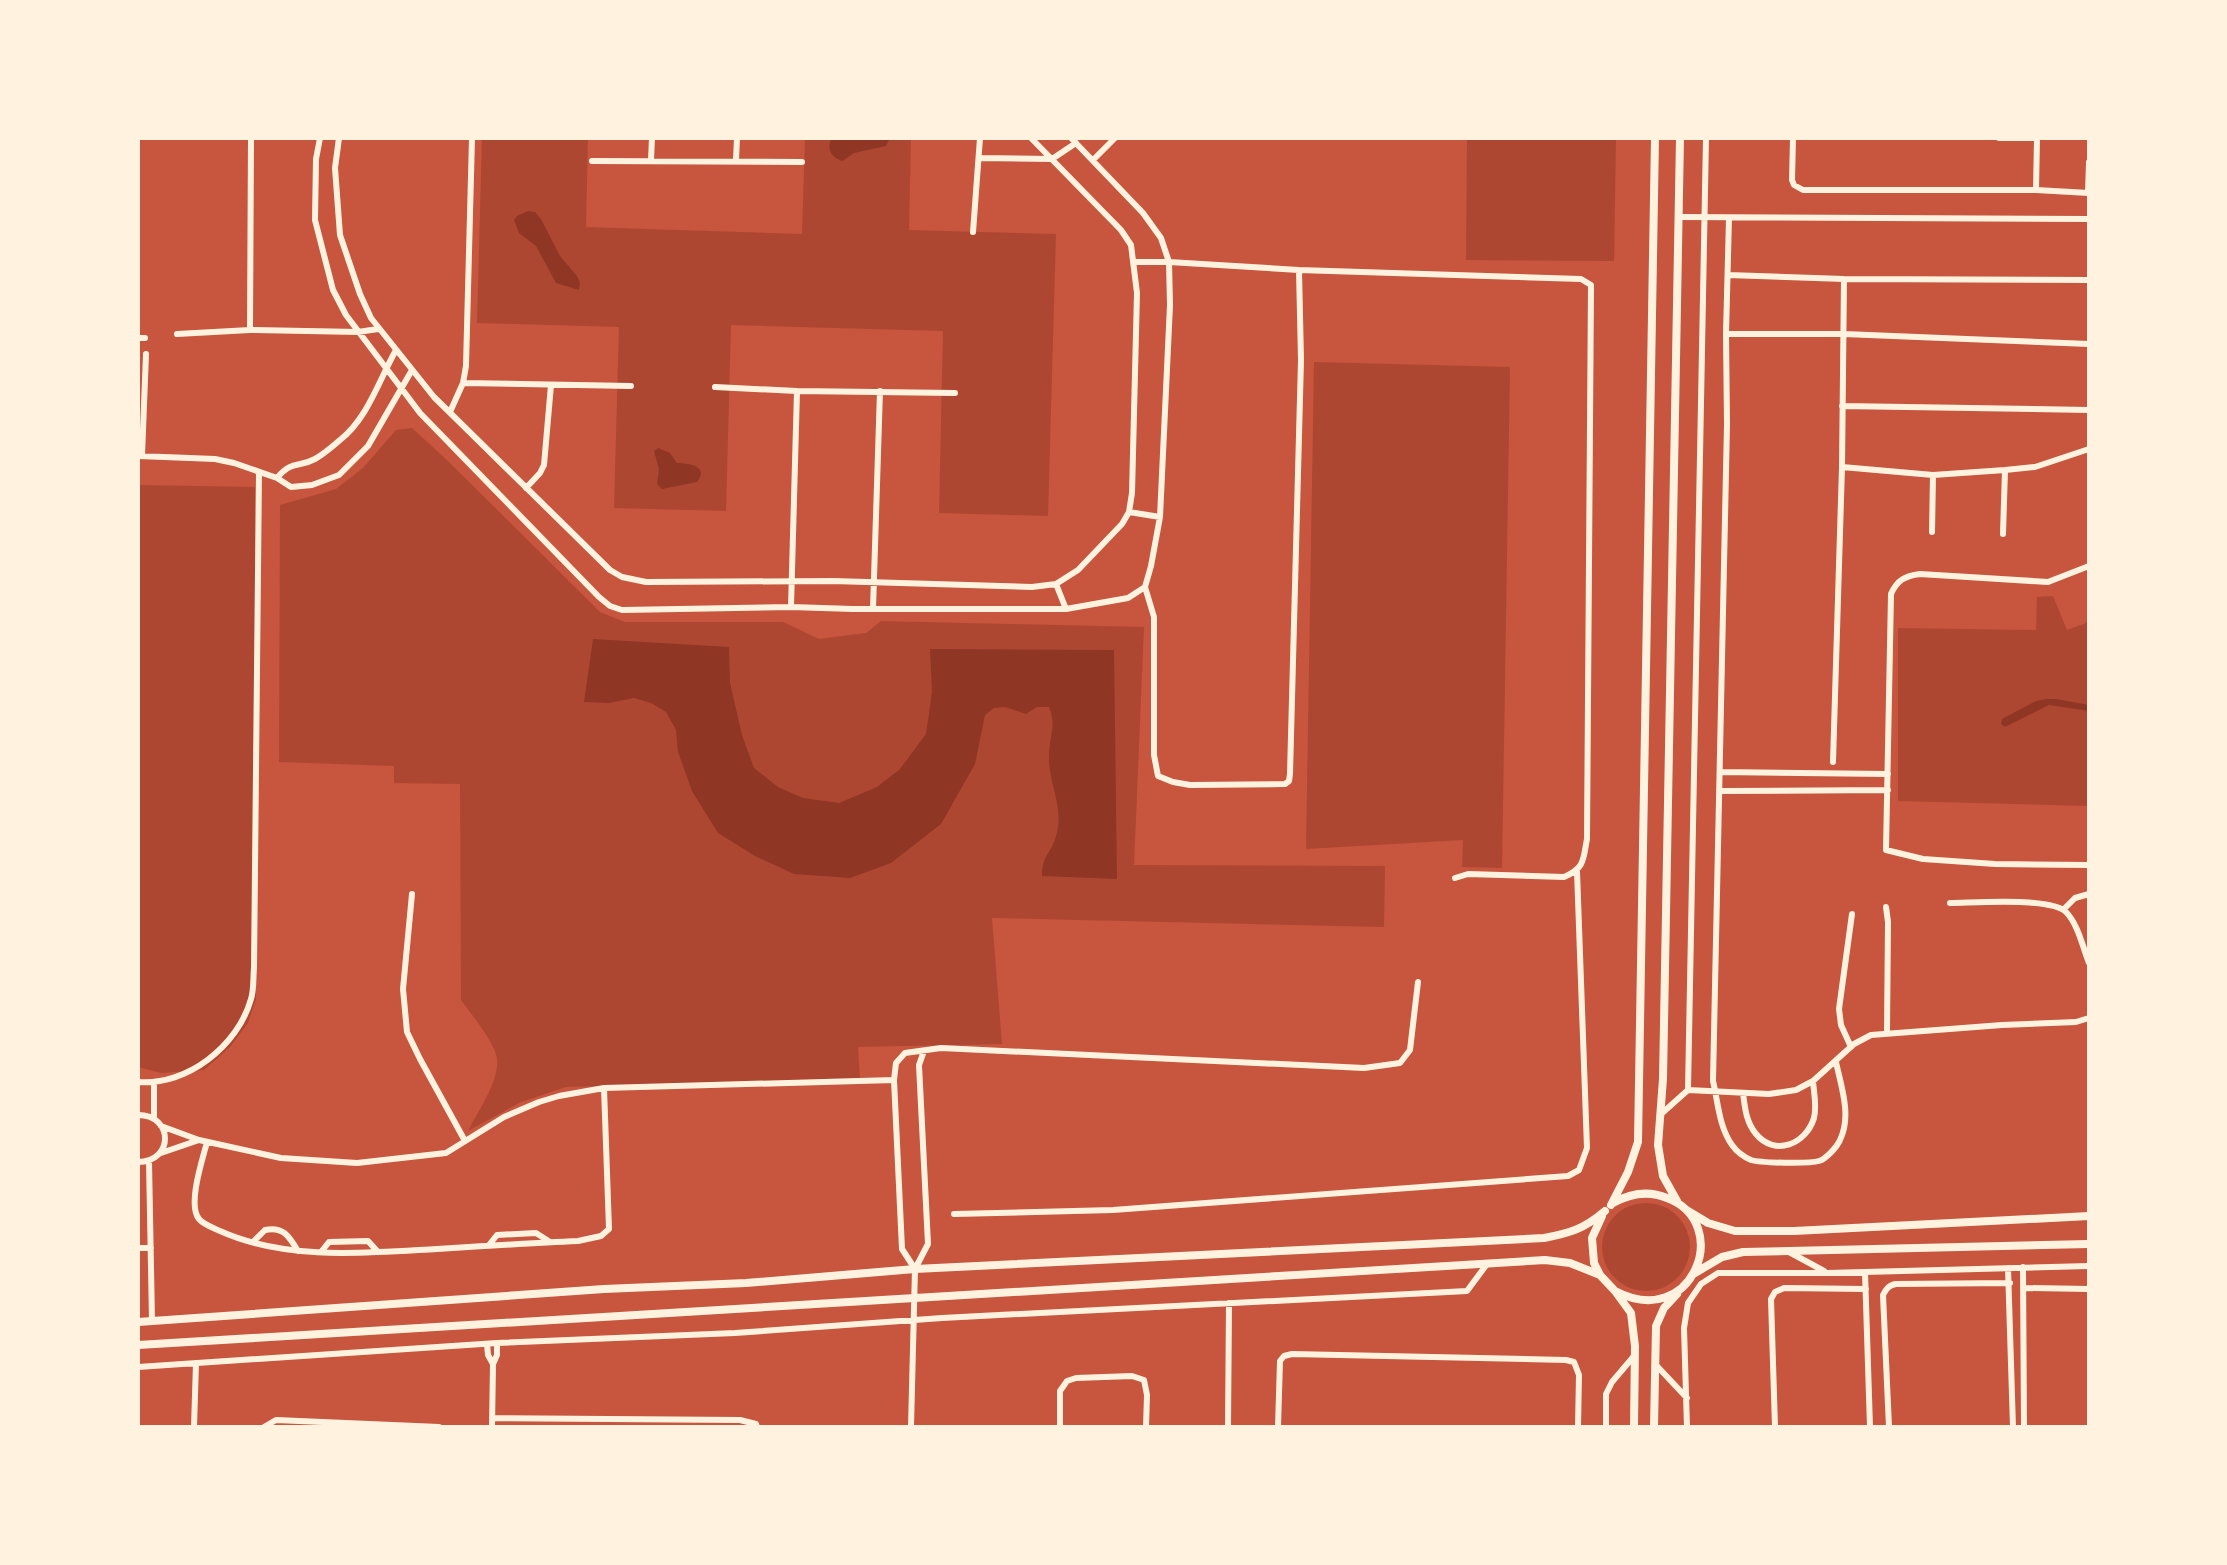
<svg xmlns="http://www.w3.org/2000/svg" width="2227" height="1565" font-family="'Source Sans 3',sans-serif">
	<rect width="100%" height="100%" fill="#c8553d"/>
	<!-- green -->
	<path fill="#ae4732" d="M482,138H588L586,227L802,234L805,138H911L909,230L1056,234L1048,516L939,513L943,331L731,325L726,511L614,508L619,327L477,323Z
		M1467,138H1616L1614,261L1466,260Z
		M1314,362L1510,367L1502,868L1462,867L1463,840L1306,849Z
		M412,428L448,461L600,612L625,622H783L819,639L866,633L881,621L1144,627L1134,865L1385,866L1384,927L992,918L1002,1044L858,1047L860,1078L566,1087L521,1102L468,1131C478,1111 503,1076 496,1054C491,1038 471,1014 461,1000L460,784L394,783V766L279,762L280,505L336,489L363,468L396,430Z
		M138,485L255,487L256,999L248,1023L230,1047L204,1070L161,1073L138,1067Z
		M2053,596L2067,630L2089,622V806L1898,801V628L2036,630L2037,597Z
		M1602 1247a44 44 0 1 1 88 0a44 44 0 1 1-88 0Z"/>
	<!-- water -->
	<path fill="#8f3625" d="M832,138H887L889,140L886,146L854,153L842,161C831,157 826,149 832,138Z
		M528,211L535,212L541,219L560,256L577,276L580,283L579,290L556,283L536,246L519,233L514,220L517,216Z
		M658,448L670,453L677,463C688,463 710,466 697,482L662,489L657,484L659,469L654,451Z
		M593,639L729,647L730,683L742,735L754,768L778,787L803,798L839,803L877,787L900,769L926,734L932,692L930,649L1114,650L1117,879L1042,876C1042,855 1051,854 1056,836C1065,808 1048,783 1049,756C1049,737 1057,725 1049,707H1037L1026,714L1005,707L994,708L985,715L975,764L941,824L891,863L850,878L794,874L755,856L718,833L692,791L678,752L676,730L666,712L651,703L634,698L609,703L584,702Z
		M2046,699H2056L2089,705V711L2049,705L2005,727L2001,724L2002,719L2036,701Z"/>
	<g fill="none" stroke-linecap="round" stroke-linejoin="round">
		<!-- minor -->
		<path stroke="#fff3e0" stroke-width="6" d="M320,138L316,159L315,220L333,290L346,315L420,413L599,597L610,606L622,610L791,607L853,609H1066L1128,598L1145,587L1151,566L1160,517L1170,305L1169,262L1161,238L1143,213L1071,138
			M339,138L335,168L340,235L360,294L371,318L434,397L610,570L622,577L646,582L833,581L1032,587L1056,584L1078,570L1122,524L1129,512L1132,493L1137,293L1131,245L1121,230L1031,138
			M1793,138L1792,180L1794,185L1803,190H2036L2089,193
			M1999,138H2037
			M979,158L1052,159L1076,143
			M651,160L652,138
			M736,160L737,138
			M1093,160L1115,138
			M592,161L802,162
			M2036,190L2037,138
			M2088,193L2089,162
			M1679,217L2089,219
			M1729,218L1726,334L1727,424L1713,1081C1718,1102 1719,1127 1732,1145C1737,1152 1744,1157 1751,1160C1761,1163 1809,1164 1819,1161C1826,1159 1837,1147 1840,1140C1852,1116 1841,1086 1836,1062
			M973,232L980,138
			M1134,262H1169L1299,270L1581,279L1591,285L1587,839C1583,860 1585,868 1564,877L1468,874L1455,878
			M1728,275L1844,279L2089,280
			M250,330L251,138
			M177,334L250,330L358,332L378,329
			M1726,334H1844L2089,344
			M138,338H145
			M463,383L631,386
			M715,387L797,391L955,393
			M1842,406L2089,410
			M450,412L463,383L466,366L472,138
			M138,456L215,459L234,463L277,478L291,487L312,485L339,475L368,446L412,370
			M142,456L146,354
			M1842,467L1933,475L2005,470L2035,467L2089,449
			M277,478C292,460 298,468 315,459C324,454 332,447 340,440C368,418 379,380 396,350
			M526,488L540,473L544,465L551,385
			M1129,512L1160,517
			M1932,532L1933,475
			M2003,534L2005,470
			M2089,566L2048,582L1920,574C1905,576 1897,580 1891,594L1886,850L1923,859L1995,864L2089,865
			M1056,584L1066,609
			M1145,587L1154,617V755L1158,776L1173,782L1190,785L1285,784L1289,781L1290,774L1301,360L1299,270
			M791,607L797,391
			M873,609L880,391
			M1833,762L1842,467L1844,279
			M1720,772L1888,774
			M1720,791L1888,790
			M412,894L403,989L407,1032L420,1059L465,1141
			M1950,903C1974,903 2051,897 2066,912C2078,924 2083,948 2089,963
			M1886,907L1888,922L1887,1033
			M2064,909L2075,898L2089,894
			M1851,1047L1841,1025L1839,1009L1852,914
			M138,1082C187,1086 238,1046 251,999C254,990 253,978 254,968L259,472
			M1688,1090L1769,1094L1796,1090L1813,1081L1854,1044L1871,1035L2002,1025L2076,1022L2089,1018
			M1743,1093C1745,1108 1746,1122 1756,1134C1775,1157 1806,1144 1814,1118C1817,1106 1814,1094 1813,1081
			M138,1115C174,1115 174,1162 138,1162
			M1660,1115L1688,1090L1706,138
			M154,1118V1083
			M161,1126L199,1140L281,1158L357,1163L446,1153L504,1117L539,1102L559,1096L604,1088L894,1080
			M207,1142C203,1158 187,1205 199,1219C204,1225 214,1228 220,1231C287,1261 366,1253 437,1249C484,1246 531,1243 578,1241L601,1236L609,1229L604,1088
			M161,1153L199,1140
			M149,1161L152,1321
			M954,1214L1113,1210L1568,1176L1579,1170L1587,1148L1577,871
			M253,1242L265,1230C283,1226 289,1236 298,1251
			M489,1245L497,1235L536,1233L550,1242
			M138,1248H151
			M321,1252L329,1242L368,1241L378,1252
			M1789,1252L1824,1271
			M2023,1267L2024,1427
			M2008,1268L2013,1427
			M915,1269L902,1249L894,1080L896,1063L905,1053L941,1048L1364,1068L1400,1063L1410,1050L1418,982
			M1865,1272L1870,1427
			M2024,1288L2089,1289
			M487,1344L488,1355L493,1364
			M1655,1364L1687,1398
			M138,1367L497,1343L735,1333L942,1318L1467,1291L1487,1264
			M492,1418L740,1420L756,1424L757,1427
			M194,1427L196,1363
			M264,1427L276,1420L439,1427
			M492,1427L493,1364L497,1355V1343
			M911,1427L915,1269L928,1244L919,1065L924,1051
			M1060,1427V1391L1067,1381L1076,1378L1132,1376L1144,1380L1147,1395L1146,1427
			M1228,1427L1229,1303
			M1278,1427L1280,1361L1284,1356L1292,1354L1566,1360L1574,1362L1579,1375L1578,1427
			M1606,1427V1394L1612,1382L1634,1356
			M1687,1427L1684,1328L1688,1303L1701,1284L1718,1273H1827L2089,1266
			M1775,1427L1771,1299L1775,1292L1784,1288L1866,1289
			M1889,1427L1883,1295C1886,1289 1889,1285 1896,1284L2010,1283"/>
		<!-- tertiary -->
		<path stroke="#fff3e0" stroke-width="8" d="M1677,1201L1663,1176L1658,1145L1663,1079L1680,138
			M1613,1203C1631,1193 1648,1190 1667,1198C1734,1223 1693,1332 1615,1291
			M1611,1205L1628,1172L1638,1142L1655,138
			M1688,1211L1708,1223L1735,1231H1794L2089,1216
			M1602,1216L1592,1238L1594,1263L1600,1275L1615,1291L1631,1313L1635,1346L1634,1427
			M1695,1273L1722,1257L1743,1252L2089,1244
			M138,1322L604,1289L746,1283L915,1269L1544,1238C1570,1233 1584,1229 1605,1211
			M138,1345L1545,1260L1570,1263L1600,1275
			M1654,1427L1656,1326L1664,1308L1677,1294"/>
	</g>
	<!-- border -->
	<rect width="2227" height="1565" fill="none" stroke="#fff3e0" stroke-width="280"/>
</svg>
